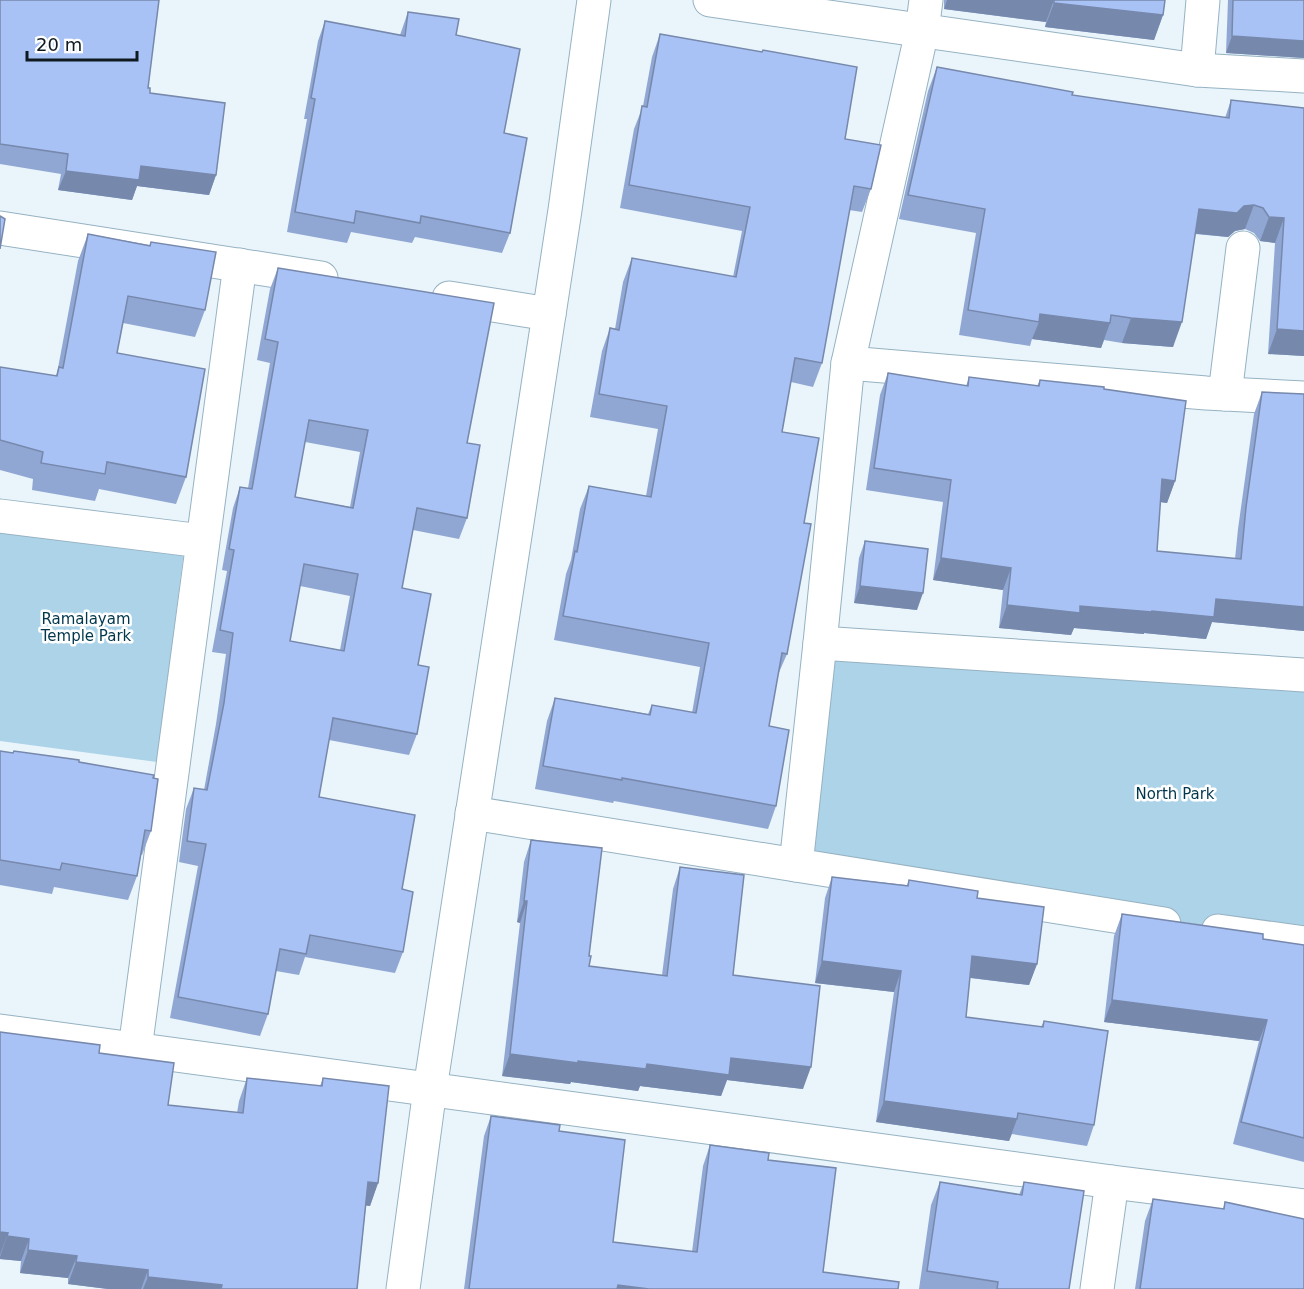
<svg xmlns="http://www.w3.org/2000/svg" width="1304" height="1289" font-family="'DejaVu Sans',sans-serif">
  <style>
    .green { fill: #add3e8 }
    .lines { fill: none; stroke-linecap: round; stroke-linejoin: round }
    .street-casing { stroke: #96b2c2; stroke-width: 35 }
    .secondary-casing { stroke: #96b2c2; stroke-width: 35 }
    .street { stroke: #fff; stroke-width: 33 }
    .secondary { stroke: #fff; stroke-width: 33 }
    .wall { fill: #91a7d3; fill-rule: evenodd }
    .shaded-wall { fill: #7688ac }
    .building { fill: #a9c2f5; stroke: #7688ac; stroke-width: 1.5; fill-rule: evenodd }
    .labels { text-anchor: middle; stroke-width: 5; stroke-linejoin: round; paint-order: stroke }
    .park-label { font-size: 15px; fill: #01374d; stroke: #fff }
  </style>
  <rect width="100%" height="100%" fill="#e9f5fb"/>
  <g class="green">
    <path d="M 0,527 L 184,551 L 157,762 L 0,741 Z"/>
    <path d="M 820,643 L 1304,675 L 1304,940 L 796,865 Z"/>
  </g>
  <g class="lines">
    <g class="street-casing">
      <g id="street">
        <path d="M 1197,70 L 1203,0"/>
        <path d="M 0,228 L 321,278"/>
        <path d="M 449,298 L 549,314"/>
        <path d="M 848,363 L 1206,393 L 1304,398"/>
        <path d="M 1225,394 L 1243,248"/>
        <path d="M 0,516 L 202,541"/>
        <path d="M 820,643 L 1304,675"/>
        <path d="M 472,813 L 796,865 L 820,643 L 848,363 L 922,31 L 926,0"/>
        <path d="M 796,865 L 1164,924"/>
        <path d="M 1218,931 L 1304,943"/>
        <path d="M 0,1031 L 1112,1182 L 1304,1206"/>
        <path d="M 135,1049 L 240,265"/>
        <path d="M 403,1289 L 430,1089 L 565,210 L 594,0"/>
        <path d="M 1097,1289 L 1112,1182"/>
      </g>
    </g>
    <g class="secondary-casing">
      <path id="secondary" d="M 710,0 L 1197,70 L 1304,76"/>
    </g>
    <use href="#street" class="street"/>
    <use href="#secondary" class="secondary"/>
  </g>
  <g class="wall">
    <path d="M 0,0 L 148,88 L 150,93 L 216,175 L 209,195 L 137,186 L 132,200 L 58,190 L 61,174 L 0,164 Z"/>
    <path d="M 944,0 L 1165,0 L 1163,15 L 1154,40 L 1045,27 L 1046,22 L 944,9 Z"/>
    <path d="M 1228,0 L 1304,0 L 1304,58 L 1226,53 Z"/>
    <path d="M 408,12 L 456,35 L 504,133 L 510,233 L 502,253 L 415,237 L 412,243 L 351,232 L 347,243 L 287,232 L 307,119 L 304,119 L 318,41 L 325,21 L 400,35 Z"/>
    <path d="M 660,34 L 845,139 L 871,189 L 862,212 L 849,210 L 822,363 L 813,387 L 791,382 L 782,432 L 804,523 L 787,654 L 777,677 L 769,726 L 776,806 L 768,829 L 614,801 L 613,803 L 535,789 L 547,721 L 555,698 L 648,714 L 652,705 L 692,713 L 700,667 L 554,640 L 566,574 L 571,560 L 580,509 L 589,486 L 646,496 L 658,429 L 590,417 L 602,351 L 610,328 L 615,329 L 623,282 L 632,258 L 733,277 L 742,231 L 620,208 L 634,129 L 643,106 L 652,57 Z"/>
    <path d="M 937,67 L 1072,95 L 1225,118 L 1231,100 L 1304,108 L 1304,356 L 1268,354 L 1275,243 L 1260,241 L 1254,233 L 1245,229 L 1235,231 L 1228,237 L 1195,234 L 1173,347 L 1122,343 L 1104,340 L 1101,348 L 1032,339 L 1030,346 L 959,335 L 976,233 L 899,219 L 928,91 Z"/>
    <path d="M 88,234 L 150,245 L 151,242 L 205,310 L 195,337 L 123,323 L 117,353 L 186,477 L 176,504 L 99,489 L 95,501 L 32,490 L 33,479 L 0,470 L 0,367 L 56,376 L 58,368 L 78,261 Z"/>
    <path d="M 278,268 L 467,443 L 467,518 L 459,539 L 413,530 L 402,588 L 418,665 L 417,734 L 409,755 L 329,740 L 319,797 L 402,889 L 403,952 L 395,973 L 305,957 L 299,975 L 276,971 L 268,1014 L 260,1036 L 170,1018 L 198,866 L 179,862 L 186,809 L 194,788 L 204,790 L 216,724 L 226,654 L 212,652 L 227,571 L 222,570 L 233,508 L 240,487 L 248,488 L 270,363 L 257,360 L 270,289 ZM 305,442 L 360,452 L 350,507 L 295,497 ZM 300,586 L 350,596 L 340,650 L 290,641 Z"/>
    <path d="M 888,373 L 966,386 L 969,377 L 1037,386 L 1040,380 L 1104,389 L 1175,481 L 1167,503 L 1160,502 L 1157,551 L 1235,559 L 1238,529 L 1254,414 L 1262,392 L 1304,394 L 1304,631 L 1212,622 L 1206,639 L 1144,633 L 1144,634 L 1074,628 L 1071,635 L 999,628 L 1003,590 L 933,580 L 943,502 L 866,490 L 880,395 Z"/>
    <path d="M 865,541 L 917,610 L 854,603 L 859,558 Z"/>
    <path d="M 0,751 L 79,762 L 151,831 L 142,855 L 141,855 L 137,876 L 128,900 L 54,887 L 52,894 L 0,885 Z"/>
    <path d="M 531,840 L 589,956 L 589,966 L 662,975 L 673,889 L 680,867 L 733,975 L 803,1089 L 727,1080 L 721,1096 L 640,1086 L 638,1091 L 571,1082 L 570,1084 L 502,1076 L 520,923 L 517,922 L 524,862 Z"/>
    <path d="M 832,877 L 907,885 L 909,880 L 977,898 L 1037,964 L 1029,985 L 970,978 L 966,1017 L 1041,1027 L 1044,1021 L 1094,1125 L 1087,1146 L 1012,1134 L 1009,1141 L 876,1122 L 894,992 L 815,983 L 825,898 Z"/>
    <path d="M 1122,914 L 1263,939 L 1304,945 L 1304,1162 L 1233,1144 L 1259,1041 L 1104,1022 L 1114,936 Z"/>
    <path d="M 0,1032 L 99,1053 L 168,1105 L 237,1113 L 239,1101 L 247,1078 L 320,1086 L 323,1078 L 378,1183 L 370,1206 L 366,1205 L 357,1289 L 108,1289 L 68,1284 L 68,1278 L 20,1273 L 21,1261 L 0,1259 Z"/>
    <path d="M 491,1116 L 559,1131 L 613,1242 L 692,1252 L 703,1166 L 710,1145 L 768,1160 L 823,1272 L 898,1289 L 464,1289 L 484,1136 Z"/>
    <path d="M 940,1182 L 1019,1195 L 1024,1182 L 1069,1289 L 919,1289 L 931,1205 Z"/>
    <path d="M 1153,1199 L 1223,1209 L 1225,1202 L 1304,1289 L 1135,1289 L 1145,1221 Z"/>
  </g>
  <g class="shaded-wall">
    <path d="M 947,0 L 1054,0 L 1046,22 L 944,9 Z"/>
    <path d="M 1054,3 L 1163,15 L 1154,40 L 1045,27 Z"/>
    <path d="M 1232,36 L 1304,41 L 1304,58 L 1226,53 Z"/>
    <path d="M 141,166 L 216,175 L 209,195 L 137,186 L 132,200 L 58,190 L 66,171 Z"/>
    <path d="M 1254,205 L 1245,229 L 1235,231 L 1228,237 L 1190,233 L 1199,209 L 1244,206 Z"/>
    <path d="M 1269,217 L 1284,218 L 1275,243 L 1260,241 Z"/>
    <path d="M 1040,314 L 1110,323 L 1101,348 L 1032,339 L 1039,322 Z"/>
    <path d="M 1131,318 L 1182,322 L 1173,347 L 1122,343 Z"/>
    <path d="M 1277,329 L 1304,331 L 1304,356 L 1268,354 Z"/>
    <path d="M 1162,479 L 1175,481 L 1167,503 L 1154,501 Z"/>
    <path d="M 941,558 L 1011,568 L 1003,590 L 933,580 Z"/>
    <path d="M 860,586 L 923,593 L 917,610 L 854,603 Z"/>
    <path d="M 1216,599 L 1304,607 L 1304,631 L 1212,622 L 1206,639 L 1144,633 L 1144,634 L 1074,628 L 1071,635 L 999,628 L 1007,605 L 1080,606 L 1152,611 Z"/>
    <path d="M 524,901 L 527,901 L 520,923 L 517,922 Z"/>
    <path d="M 972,956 L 1037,964 L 1029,985 L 964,977 Z"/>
    <path d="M 822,961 L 901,971 L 894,992 L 815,983 Z"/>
    <path d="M 1112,1000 L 1267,1020 L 1259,1041 L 1104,1022 Z"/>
    <path d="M 510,1054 L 578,1061 L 647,1064 L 731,1058 L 811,1067 L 803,1089 L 727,1080 L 721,1096 L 640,1086 L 638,1091 L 571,1082 L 570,1084 L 502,1076 Z"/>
    <path d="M 884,1101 L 1017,1119 L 1009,1141 L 876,1122 Z"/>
    <path d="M 368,1182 L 378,1183 L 370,1206 L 360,1205 Z"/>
    <path d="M 0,1232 L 8,1233 L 0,1255 Z"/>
    <path d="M 7,1236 L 29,1239 L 21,1261 L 0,1259 L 0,1257 Z"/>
    <path d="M 28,1250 L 77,1256 L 68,1278 L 20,1273 Z"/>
    <path d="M 76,1262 L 148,1270 L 141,1289 L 108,1289 L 68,1284 Z"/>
    <path d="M 148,1277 L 222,1285 L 220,1289 L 143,1289 Z"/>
    <path d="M 618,1285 L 649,1289 L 616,1289 Z"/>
  </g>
  <g class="building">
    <path d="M 0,0 L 159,0 L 148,88 L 150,88 L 150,93 L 225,103 L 216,175 L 141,166 L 139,180 L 66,171 L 68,154 L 0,144 Z"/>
    <path d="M 1054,0 L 1165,0 L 1163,15 L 1054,3 Z"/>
    <path d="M 1233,0 L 1304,0 L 1304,41 L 1232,36 Z"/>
    <path d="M 408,12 L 459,19 L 456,35 L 520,49 L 504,133 L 527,138 L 510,233 L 421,216 L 420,223 L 356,211 L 354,223 L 295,212 L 315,99 L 311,98 L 325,21 L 405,36 Z"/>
    <path d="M 660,34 L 762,52 L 763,50 L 857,67 L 845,139 L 881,145 L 871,189 L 854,186 L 822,363 L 795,358 L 782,432 L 819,438 L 804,523 L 811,524 L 787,654 L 782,653 L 769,726 L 789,730 L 776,806 L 622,778 L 622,780 L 543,766 L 555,698 L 650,715 L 652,705 L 696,713 L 709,643 L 563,616 L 575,551 L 577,552 L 589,486 L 651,497 L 667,406 L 599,394 L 610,328 L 619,330 L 632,258 L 736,277 L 750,207 L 629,185 L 642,106 L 647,107 Z"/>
    <path d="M 937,67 L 1073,92 L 1072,95 L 1229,118 L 1231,100 L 1304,108 L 1304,331 L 1277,329 L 1284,218 L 1269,217 L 1263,208 L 1254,205 L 1244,206 L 1237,213 L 1199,209 L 1182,322 L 1131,318 L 1111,315 L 1110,323 L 1040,314 L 1039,322 L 968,310 L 985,209 L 908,195 Z"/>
    <path d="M 0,216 L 5,219 L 0,249 Z"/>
    <path d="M 88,234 L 150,246 L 151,242 L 216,252 L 205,310 L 128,296 L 117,353 L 205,369 L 186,477 L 107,462 L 105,474 L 41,463 L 43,452 L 0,440 L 0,367 L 57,376 L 59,367 L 63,368 Z"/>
    <path d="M 278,268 L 494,303 L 467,443 L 480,445 L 467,518 L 417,508 L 402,588 L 431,594 L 418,665 L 429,667 L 417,734 L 333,718 L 319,797 L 415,815 L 402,889 L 413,892 L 403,952 L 310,935 L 306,954 L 280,949 L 268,1014 L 178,997 L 206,844 L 187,841 L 194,788 L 207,790 L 224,703 L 233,633 L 220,630 L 234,550 L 229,549 L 240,487 L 252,489 L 278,342 L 265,339 ZM 309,420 L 368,430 L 353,508 L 295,497 ZM 304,564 L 358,574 L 344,651 L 290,641 Z"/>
    <path d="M 888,373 L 968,386 L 969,377 L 1039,386 L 1040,380 L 1104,387 L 1104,389 L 1186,401 L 1175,481 L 1162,479 L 1157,551 L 1241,559 L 1246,507 L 1262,392 L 1304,394 L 1304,607 L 1216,599 L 1214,617 L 1152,611 L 1152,612 L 1080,606 L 1080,613 L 1007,605 L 1011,568 L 941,558 L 951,480 L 874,468 Z"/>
    <path d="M 865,541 L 928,549 L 923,593 L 860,586 Z"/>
    <path d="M 0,751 L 13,753 L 14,751 L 79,760 L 79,762 L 154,775 L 153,778 L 158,779 L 151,831 L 145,830 L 137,876 L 62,863 L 60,870 L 0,860 Z"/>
    <path d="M 531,840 L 602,848 L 589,956 L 591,956 L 589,966 L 667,976 L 680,867 L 744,875 L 733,975 L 820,986 L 811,1067 L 731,1058 L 729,1075 L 647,1064 L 646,1069 L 578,1061 L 578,1063 L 510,1054 L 527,901 L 524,901 Z"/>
    <path d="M 832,877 L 908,886 L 909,880 L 978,891 L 977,898 L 1044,907 L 1037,964 L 972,956 L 966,1017 L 1043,1027 L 1044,1021 L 1108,1031 L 1094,1125 L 1018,1113 L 1017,1119 L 884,1101 L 901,971 L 822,961 Z"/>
    <path d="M 1122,914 L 1263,934 L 1263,939 L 1304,945 L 1304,1138 L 1241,1122 L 1267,1020 L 1112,1000 Z"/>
    <path d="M 0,1032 L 100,1045 L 99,1053 L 174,1063 L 168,1105 L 243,1113 L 247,1078 L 322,1086 L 323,1078 L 389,1086 L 378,1183 L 368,1182 L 357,1289 L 221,1289 L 222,1285 L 148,1277 L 148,1270 L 76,1262 L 77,1256 L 28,1250 L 29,1239 L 7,1236 L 8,1233 L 0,1232 Z"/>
    <path d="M 491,1116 L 560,1125 L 559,1131 L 625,1140 L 613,1242 L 697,1252 L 710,1145 L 769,1153 L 768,1160 L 836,1168 L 823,1272 L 899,1282 L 898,1289 L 649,1289 L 618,1285 L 617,1289 L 469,1289 Z"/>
    <path d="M 940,1182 L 1022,1195 L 1024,1182 L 1084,1191 L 1069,1289 L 997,1289 L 998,1282 L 927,1271 Z"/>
    <path d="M 1153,1199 L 1224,1209 L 1225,1202 L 1304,1219 L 1304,1289 L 1140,1289 Z"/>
  </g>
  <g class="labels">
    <g class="park-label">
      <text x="86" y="624">Ramalayam<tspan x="86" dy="17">Temple Park</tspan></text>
      <text x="1175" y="799">North Park</text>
    </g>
  </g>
  <path d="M27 51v9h110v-9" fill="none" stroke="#0f1a20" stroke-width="3"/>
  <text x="36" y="51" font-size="18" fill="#0f1a20" stroke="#ffffff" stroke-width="4.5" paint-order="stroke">20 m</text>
</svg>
